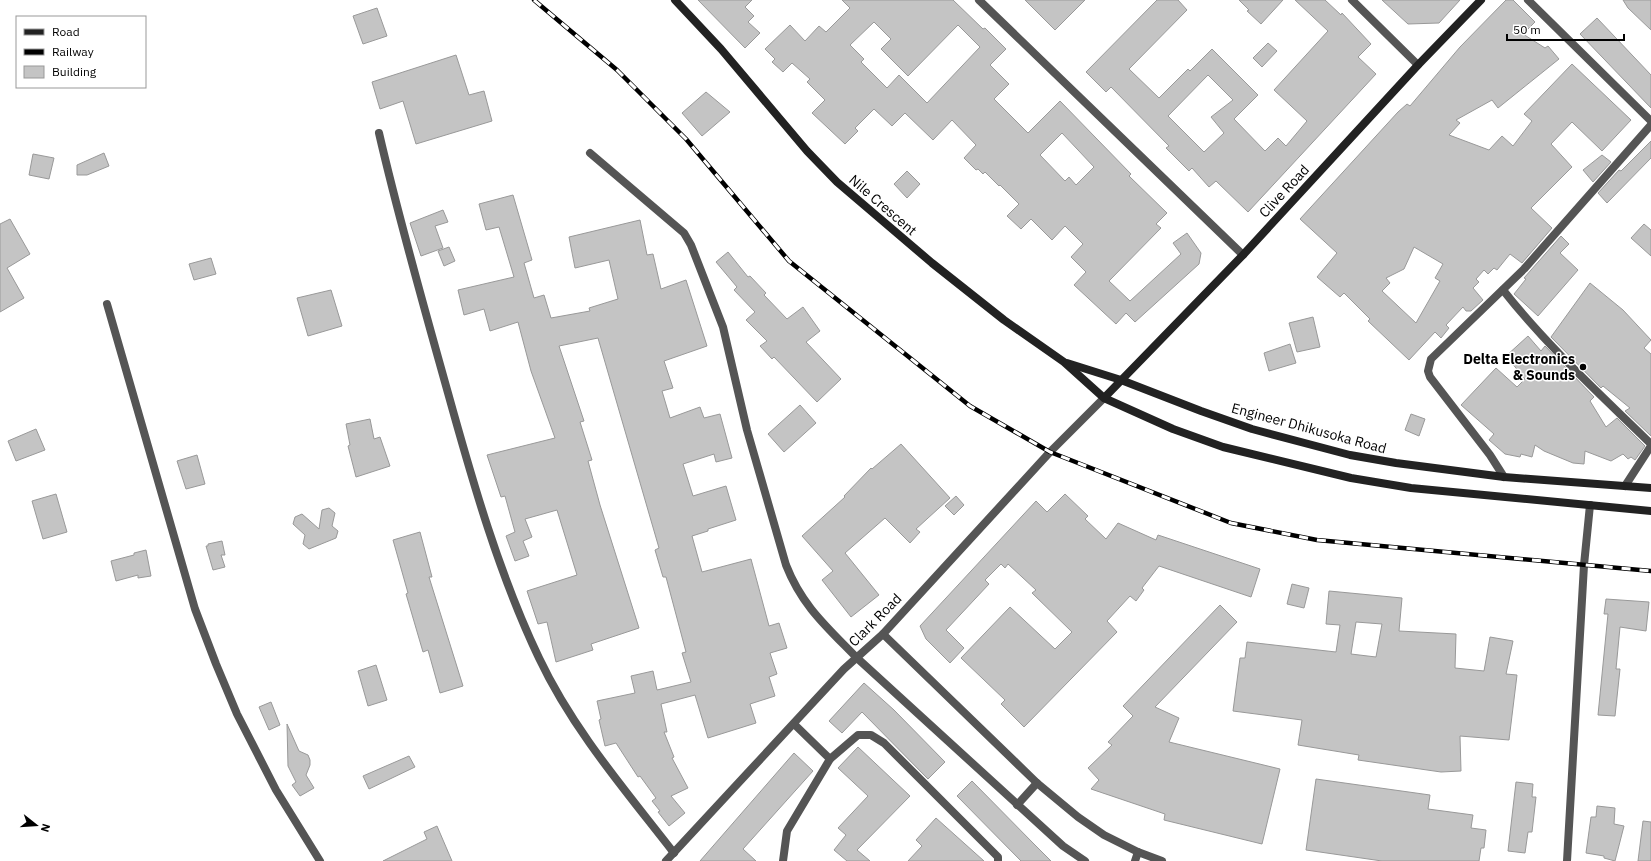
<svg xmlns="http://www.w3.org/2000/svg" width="1651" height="861" font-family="'IBM Plex Sans',sans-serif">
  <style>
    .building { fill: #c4c4c4; stroke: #999; fill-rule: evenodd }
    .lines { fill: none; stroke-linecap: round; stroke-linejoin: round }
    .lane { stroke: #555; stroke-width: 8 }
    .street { stroke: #555; stroke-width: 8 }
    .secondary { stroke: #222; stroke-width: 8 }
    .rail-casing { stroke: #000; stroke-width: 4.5 }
    .rail { stroke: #fff; stroke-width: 3; stroke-dasharray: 9; stroke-linecap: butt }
    .poi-dot { fill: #000; stroke: #fff; stroke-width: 1.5 }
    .labels { text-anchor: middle; stroke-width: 3; stroke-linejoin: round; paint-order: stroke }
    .street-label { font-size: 14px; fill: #000; stroke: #fff }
    .poi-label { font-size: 14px; font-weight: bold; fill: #000; stroke: #fff; text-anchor: end }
  </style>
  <rect width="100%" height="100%" fill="#fff"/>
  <g class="building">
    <path d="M 698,0 L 752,0 L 745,7 L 754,16 L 748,22 L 760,33 L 745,48 Z"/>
    <path d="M 842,0 L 953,0 L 983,29 L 985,28 L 1006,49 L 990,65 L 1009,84 L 994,99 L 1028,133 L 1060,101 L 1131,174 L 1129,176 L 1167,213 L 1156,224 L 1161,228 L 1109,281 L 1130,301 L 1181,254 L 1173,243 L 1187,233 L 1201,253 L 1199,264 L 1135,322 L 1126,313 L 1116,324 L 1074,285 L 1086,272 L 1071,257 L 1083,244 L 1065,226 L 1052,240 L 1031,219 L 1021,229 L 1007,216 L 1019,204 L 1000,185 L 999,186 L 985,172 L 983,174 L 978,169 L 976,170 L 964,158 L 976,145 L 952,120 L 933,140 L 905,113 L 892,126 L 874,109 L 855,128 L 858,131 L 845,144 L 812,113 L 825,100 L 807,82 L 810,79 L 792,63 L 783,72 L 772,62 L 775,59 L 765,49 L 790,25 L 805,41 L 819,26 L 826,32 L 850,8 ZM 874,22 L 891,39 L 881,49 L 908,76 L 958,25 L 980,47 L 927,103 L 899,75 L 887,88 L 861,62 L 864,59 L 850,45 ZM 1062,133 L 1094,167 L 1076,185 L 1069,177 L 1065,181 L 1040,155 Z"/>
    <path d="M 1025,0 L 1085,0 L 1055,30 Z"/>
    <path d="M 1157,0 L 1178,0 L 1187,10 L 1129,69 L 1159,98 L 1188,69 L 1190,71 L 1212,49 L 1258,95 L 1234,119 L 1265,151 L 1278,138 L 1286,146 L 1307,121 L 1274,90 L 1328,31 L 1295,0 L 1325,0 L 1341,15 L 1342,13 L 1371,44 L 1358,57 L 1376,74 L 1248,212 L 1216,181 L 1209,187 L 1192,168 L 1189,171 L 1166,148 L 1169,146 L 1111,87 L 1106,92 L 1086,72 ZM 1208,75 L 1233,100 L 1211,117 L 1224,133 L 1204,152 L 1168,116 Z"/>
    <path d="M 1239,0 L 1283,0 L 1261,24 L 1247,11 L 1249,10 Z"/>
    <path d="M 1382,0 L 1460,0 L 1439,23 L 1408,24 Z"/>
    <path d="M 1506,0 L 1513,0 L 1535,22 L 1523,34 L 1545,48 L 1548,46 L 1559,59 L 1498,108 L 1492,100 L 1456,120 L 1460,123 L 1449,135 L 1489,150 L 1502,136 L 1513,146 L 1532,121 L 1524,114 L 1572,64 L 1631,120 L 1602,151 L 1572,122 L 1551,144 L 1572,167 L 1531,208 L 1552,228 L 1522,263 L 1510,254 L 1497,270 L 1494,268 L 1488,274 L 1484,270 L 1476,279 L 1479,282 L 1473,288 L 1483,300 L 1471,311 L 1466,311 L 1463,307 L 1446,325 L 1449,328 L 1441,338 L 1435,332 L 1409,360 L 1368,321 L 1370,319 L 1344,293 L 1340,297 L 1317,277 L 1337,253 L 1300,219 L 1398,112 L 1407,104 L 1410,106 L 1460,47 ZM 1414,247 L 1443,264 L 1435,278 L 1440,281 L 1416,323 L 1382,291 L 1390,283 L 1386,278 L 1404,269 Z"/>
    <path d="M 1623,0 L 1651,0 L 1651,30 L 1628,8 Z"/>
    <path d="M 377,8 L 387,36 L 363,44 L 353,16 Z"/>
    <path d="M 1597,18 L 1651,75 L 1651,108 L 1580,34 Z"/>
    <path d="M 1268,43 L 1277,51 L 1262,67 L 1253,58 Z"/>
    <path d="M 456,55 L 469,95 L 484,91 L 492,121 L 416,144 L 403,101 L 380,109 L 372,82 Z"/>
    <path d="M 706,92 L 730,112 L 702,136 L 682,113 Z"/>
    <path d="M 1651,141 L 1651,158 L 1607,203 L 1598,193 L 1619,170 L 1621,171 Z"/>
    <path d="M 104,153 L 109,166 L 87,175 L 77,175 L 77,165 Z"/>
    <path d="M 33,154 L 54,158 L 49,179 L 29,175 Z"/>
    <path d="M 1602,155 L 1611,162 L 1593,182 L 1583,170 Z"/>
    <path d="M 907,171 L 920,184 L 907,198 L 894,184 Z"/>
    <path d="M 513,195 L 532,260 L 524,263 L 534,298 L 544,295 L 551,318 L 590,311 L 589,308 L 618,299 L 609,260 L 575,268 L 569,237 L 640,220 L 647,255 L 653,254 L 661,289 L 686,280 L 707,346 L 664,361 L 673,388 L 662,391 L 670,418 L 700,407 L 704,418 L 720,414 L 732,458 L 716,462 L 714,454 L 683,464 L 693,496 L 726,486 L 736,520 L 708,529 L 708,531 L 692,536 L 702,572 L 751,559 L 769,626 L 779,623 L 787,648 L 770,653 L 777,674 L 769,677 L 775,696 L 750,704 L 756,723 L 708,738 L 695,695 L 661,704 L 667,732 L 664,732 L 674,757 L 672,758 L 688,788 L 671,796 L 685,813 L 669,826 L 658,812 L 660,811 L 652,801 L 656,798 L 640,776 L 638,777 L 616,743 L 605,746 L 599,720 L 601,719 L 597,701 L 635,693 L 631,676 L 653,671 L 657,690 L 691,682 L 682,653 L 686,652 L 666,577 L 663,577 L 655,550 L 659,548 L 598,338 L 559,346 L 584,421 L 580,422 L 592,460 L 588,461 L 600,505 L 639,628 L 591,644 L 593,650 L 556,662 L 547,622 L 538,624 L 527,591 L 577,575 L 557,510 L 525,519 L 532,537 L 523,541 L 529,556 L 515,561 L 506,536 L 515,532 L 505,496 L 501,497 L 487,455 L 555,438 L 531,371 L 518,322 L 490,331 L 484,309 L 464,315 L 458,290 L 514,277 L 499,227 L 486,230 L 479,204 Z"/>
    <path d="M 443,210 L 448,222 L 435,226 L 443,248 L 421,256 L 410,223 Z"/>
    <path d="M 10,219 L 30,254 L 7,268 L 24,298 L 0,312 L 0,224 Z"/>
    <path d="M 1644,224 L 1651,230 L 1651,256 L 1631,238 Z"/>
    <path d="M 1561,236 L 1569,244 L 1560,253 L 1578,270 L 1538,316 L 1514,294 L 1526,279 L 1524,278 L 1531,270 Z"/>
    <path d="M 449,247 L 455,261 L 444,266 L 438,251 Z"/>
    <path d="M 728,252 L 748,277 L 750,276 L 766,293 L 764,295 L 787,319 L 803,307 L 820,331 L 806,342 L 841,379 L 817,402 L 774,357 L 772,359 L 760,346 L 767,341 L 746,320 L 755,312 L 734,290 L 737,287 L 716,262 Z"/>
    <path d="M 211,258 L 216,274 L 194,280 L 189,264 Z"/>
    <path d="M 1590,283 L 1623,310 L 1651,340 L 1644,348 L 1651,354 L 1651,436 L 1625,411 L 1630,408 L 1603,386 L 1601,388 L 1551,337 Z"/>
    <path d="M 331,290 L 342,326 L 308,336 L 297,298 Z"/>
    <path d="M 1313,317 L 1320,347 L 1297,352 L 1289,323 Z"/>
    <path d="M 1528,336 L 1541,351 L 1545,346 L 1594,397 L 1590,401 L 1606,427 L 1617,418 L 1645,446 L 1635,460 L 1631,457 L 1628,459 L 1623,454 L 1611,461 L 1585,451 L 1584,464 L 1573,463 L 1544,451 L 1535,445 L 1532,457 L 1521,454 L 1520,457 L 1505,454 L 1489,440 L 1494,434 L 1461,405 L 1496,368 L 1517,387 L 1525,379 L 1506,356 Z"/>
    <path d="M 1290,344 L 1296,363 L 1269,371 L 1264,353 Z"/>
    <path d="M 800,405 L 816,423 L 784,452 L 768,434 Z"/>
    <path d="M 1411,414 L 1425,419 L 1419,436 L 1405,430 Z"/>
    <path d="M 370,419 L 374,439 L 380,437 L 390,466 L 356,477 L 348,446 L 350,445 L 346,424 Z"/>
    <path d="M 36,429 L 45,450 L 16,461 L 8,441 Z"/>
    <path d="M 901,444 L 950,498 L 916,529 L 920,532 L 910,543 L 885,518 L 845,553 L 879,595 L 851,617 L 822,580 L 833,571 L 802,536 L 845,497 L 844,496 L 871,468 L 872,469 Z"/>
    <path d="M 197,455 L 205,484 L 186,489 L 177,461 Z"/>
    <path d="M 56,494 L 67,532 L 43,539 L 32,501 Z"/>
    <path d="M 1065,494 L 1088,516 L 1085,519 L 1106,539 L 1118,523 L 1156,540 L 1158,535 L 1260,569 L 1251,597 L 1159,566 L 1142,588 L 1144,590 L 1136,601 L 1130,596 L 1107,621 L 1117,632 L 1024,727 L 1001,704 L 1005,700 L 961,658 L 1010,607 L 1055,649 L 1072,632 L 1032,593 L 1036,590 L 1008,564 L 1005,568 L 1001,564 L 985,580 L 989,584 L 946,630 L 964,648 L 950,663 L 926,639 L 920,626 L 1036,501 L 1047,512 Z"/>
    <path d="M 956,496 L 964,505 L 954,515 L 945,506 Z"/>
    <path d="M 329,508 L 335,513 L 332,526 L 338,531 L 336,538 L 309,549 L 303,544 L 305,535 L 293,524 L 295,517 L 302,514 L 319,529 L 322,510 Z"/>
    <path d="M 420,532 L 432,577 L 429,577 L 463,686 L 440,693 L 428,650 L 423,652 L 406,594 L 408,593 L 393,540 Z"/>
    <path d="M 222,541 L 225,555 L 221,555 L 225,567 L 213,570 L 206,546 L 208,546 L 208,544 Z"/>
    <path d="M 146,550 L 151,576 L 138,578 L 138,575 L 116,581 L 111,561 L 134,555 L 134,553 Z"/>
    <path d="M 1292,584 L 1309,588 L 1304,608 L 1287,604 Z"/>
    <path d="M 1329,591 L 1402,598 L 1399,631 L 1456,634 L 1455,668 L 1484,671 L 1490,637 L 1513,641 L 1506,674 L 1517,675 L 1509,740 L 1460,736 L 1461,771 L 1441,772 L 1358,760 L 1359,755 L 1298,745 L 1302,720 L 1233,711 L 1240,658 L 1245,658 L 1247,642 L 1336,652 L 1340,625 L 1326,624 ZM 1356,622 L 1382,624 L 1376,657 L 1351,654 Z"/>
    <path d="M 1606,599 L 1649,602 L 1646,631 L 1620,627 L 1616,669 L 1620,669 L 1615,716 L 1598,715 L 1608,614 L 1604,614 Z"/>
    <path d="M 1220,605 L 1237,622 L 1155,707 L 1179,718 L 1169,742 L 1280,769 L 1262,844 L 1164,820 L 1165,814 L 1091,789 L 1099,780 L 1088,768 L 1112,745 L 1108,742 L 1133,716 L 1123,706 Z"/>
    <path d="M 376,665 L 387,700 L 368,706 L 358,671 Z"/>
    <path d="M 864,683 L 894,710 L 945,762 L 928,779 L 862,712 L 842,733 L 829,721 Z"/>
    <path d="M 271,702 L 280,725 L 269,730 L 259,707 Z"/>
    <path d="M 287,724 L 299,751 L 308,755 L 310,760 L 310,765 L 306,775 L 314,788 L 300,796 L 292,785 L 296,782 L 288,766 Z"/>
    <path d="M 858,747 L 910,796 L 857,850 L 870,861 L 847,861 L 834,850 L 846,835 L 838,828 L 868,796 L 838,768 Z"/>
    <path d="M 794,753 L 813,771 L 743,849 L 756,861 L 700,861 Z"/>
    <path d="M 409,756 L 415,767 L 369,789 L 363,776 Z"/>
    <path d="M 1316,779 L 1430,795 L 1428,809 L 1473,815 L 1471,828 L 1486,830 L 1484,848 L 1481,848 L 1479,861 L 1382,861 L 1306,850 Z"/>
    <path d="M 972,781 L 1034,844 L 1051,861 L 1021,861 L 957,796 Z"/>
    <path d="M 1516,782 L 1533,784 L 1532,797 L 1536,797 L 1532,832 L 1528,832 L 1525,853 L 1508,851 Z"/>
    <path d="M 1597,806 L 1615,808 L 1614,824 L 1624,826 L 1615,861 L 1604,858 L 1604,856 L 1586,853 L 1591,817 L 1596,817 Z"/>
    <path d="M 936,818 L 984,861 L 908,861 L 922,846 L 916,840 Z"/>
    <path d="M 1643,821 L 1651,822 L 1651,861 L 1638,861 Z"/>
    <path d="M 437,826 L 452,861 L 383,861 L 427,839 L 424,832 Z"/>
  </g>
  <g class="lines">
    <g class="lane">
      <path d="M 379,133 C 399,220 424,307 448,393 C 473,483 499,574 539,658 C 573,730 626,791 674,853"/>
      <path d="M 590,153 L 684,233 L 691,245 L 723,327 L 747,430 L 786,565 C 802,606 827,627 857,658"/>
      <path d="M 107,304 L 195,609 L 216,664 L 237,714 L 276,790 L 320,861"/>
      <path d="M 794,724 L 830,759"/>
      <path d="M 783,861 L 787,831 L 830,759 L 858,735 L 871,735 L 884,743 L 998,857 L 998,861"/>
      <path d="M 1135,861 L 1138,852"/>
    </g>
    <g class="street">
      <path d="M 979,0 L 1243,255"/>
      <path d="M 1352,0 L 1418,65"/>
      <path d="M 1528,0 L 1651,121"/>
      <path d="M 1503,290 C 1547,346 1600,394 1651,444"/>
      <path d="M 1504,477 L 1490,455 L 1430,377 L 1428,371 L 1431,359 L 1524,269 L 1651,125"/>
      <path d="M 1625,486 L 1651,446"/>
      <path d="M 883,634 L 1037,783 L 1078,817 L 1104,835 L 1138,852 L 1162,861"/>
      <path d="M 857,658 L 1063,846 L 1085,861"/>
      <path d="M 1017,805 L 1037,783"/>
      <path d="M 666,861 L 844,669 L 883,634 L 1050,452 L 1104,398"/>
      <path d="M 1567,861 L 1584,565 L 1590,505"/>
    </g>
    <g class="secondary">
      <path d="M 675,0 L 721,49 L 807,151 L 837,182 L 932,263 L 1004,320 L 1064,362 L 1104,398 L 1173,429 L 1223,447 L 1351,478 L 1411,488 L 1651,511"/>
      <path d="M 1067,363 L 1121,380 L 1201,411 L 1252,429 L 1350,455 L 1396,463 L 1504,477 L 1651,488"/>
      <path d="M 1104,398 L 1243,255 L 1418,65 L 1481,0"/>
    </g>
    <g class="rail-casing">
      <path id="rail" d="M 534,0 L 617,70 L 686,139 L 789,261 L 970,406 L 1050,452 L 1231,523 L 1317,540 L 1651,571"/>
    </g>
    <use href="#rail" class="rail"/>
  </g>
  <circle class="poi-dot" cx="1583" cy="367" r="4"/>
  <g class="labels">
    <g class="street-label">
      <text transform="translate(1284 191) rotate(-47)" y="5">Clive Road</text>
      <text transform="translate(883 205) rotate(41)" y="5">Nile Crescent</text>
      <text transform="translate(1309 428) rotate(15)" y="5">Engineer Dhikusoka Road</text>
      <text transform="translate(875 620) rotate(-45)" y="5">Clark Road</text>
    </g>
    <g class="poi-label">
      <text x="1575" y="364">Delta Electronics<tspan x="1575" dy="16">&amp; Sounds</tspan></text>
    </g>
  </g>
  <rect x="16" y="16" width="130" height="72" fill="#ffffff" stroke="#999999"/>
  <rect x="24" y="29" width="20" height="6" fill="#222222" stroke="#999999"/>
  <text x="52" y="36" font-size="12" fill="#000000">Road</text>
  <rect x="24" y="49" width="20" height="6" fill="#000000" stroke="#999999"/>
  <text x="52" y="56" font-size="12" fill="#000000">Railway</text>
  <rect x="24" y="66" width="20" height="12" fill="#c4c4c4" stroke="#999999"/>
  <text x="52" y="76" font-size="12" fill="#000000">Building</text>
  <g transform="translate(36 825) rotate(107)" stroke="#ffffff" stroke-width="3" paint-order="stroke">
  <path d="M0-3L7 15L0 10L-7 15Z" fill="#000000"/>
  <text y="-6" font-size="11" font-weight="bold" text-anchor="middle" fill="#000000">N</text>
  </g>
  <path d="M1507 34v6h117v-6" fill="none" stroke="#000000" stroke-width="2"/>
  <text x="1513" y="34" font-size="12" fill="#000000" stroke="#ffffff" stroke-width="3" paint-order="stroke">50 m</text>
</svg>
